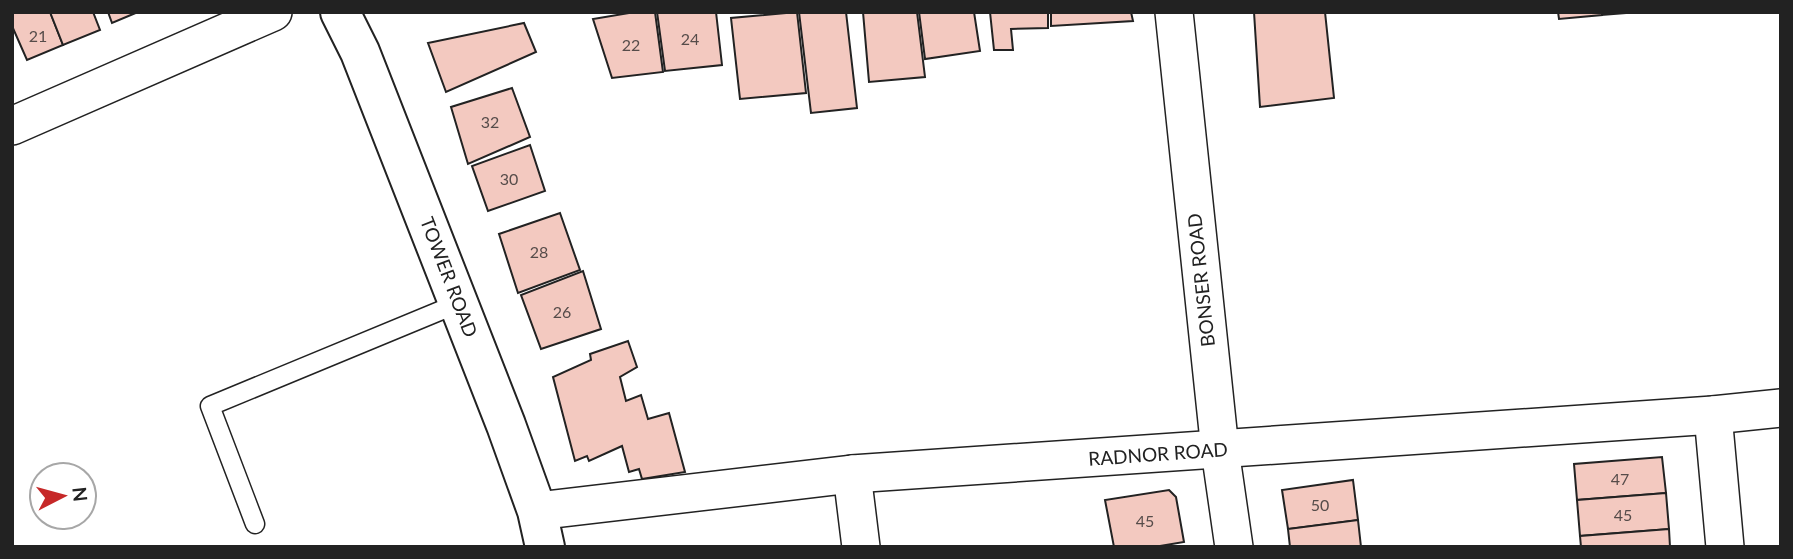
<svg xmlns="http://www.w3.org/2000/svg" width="1793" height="559" font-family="Lato,sans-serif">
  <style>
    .building { fill: #f3c9c0; stroke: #222; stroke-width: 2 }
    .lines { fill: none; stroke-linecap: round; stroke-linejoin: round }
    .service-casing { stroke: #222; stroke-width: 21 }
    .minor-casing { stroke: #222; stroke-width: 40 }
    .tertiary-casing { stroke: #222; stroke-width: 42 }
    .service { stroke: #fff; stroke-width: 18 }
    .minor { stroke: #fff; stroke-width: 37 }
    .tertiary { stroke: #fff; stroke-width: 38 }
    .labels { text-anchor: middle; stroke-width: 5; stroke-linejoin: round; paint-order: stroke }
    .number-label { font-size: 16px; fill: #564c4a }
    .street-label { font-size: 19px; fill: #222; stroke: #fff }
  </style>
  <rect width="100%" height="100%" fill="#fff"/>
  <g class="building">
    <path d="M 12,12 L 50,12 L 63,45 L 27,60 L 12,26 Z"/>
    <path d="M 50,12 L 93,12 L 100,30 L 63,45 Z"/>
    <path d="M 108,12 L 138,12 L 112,23 Z"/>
    <path d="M 635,12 L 655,12 L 663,72 L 612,78 L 593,19 Z"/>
    <path d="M 657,12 L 716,12 L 722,65 L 665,71 Z"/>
    <path d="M 797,12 L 806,93 L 740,99 L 731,18 Z"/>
    <path d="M 799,12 L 846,12 L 857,108 L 811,113 Z"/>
    <path d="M 863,12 L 917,12 L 925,77 L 869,82 Z"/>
    <path d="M 919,12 L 974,12 L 980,51 L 925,59 Z"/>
    <path d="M 990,12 L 1048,12 L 1048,28 L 1011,29 L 1013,50 L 994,50 Z"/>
    <path d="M 1051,12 L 1131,12 L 1133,21 L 1051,26 Z"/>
    <path d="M 1254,12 L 1325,12 L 1334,98 L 1260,107 Z"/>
    <path d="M 1558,12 L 1602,12 L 1602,15 L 1559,19 Z"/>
    <path d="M 1602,12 L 1639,12 L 1602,15 Z"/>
    <path d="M 524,23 L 536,52 L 446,92 L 428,43 Z"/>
    <path d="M 512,88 L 530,137 L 468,164 L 451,107 Z"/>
    <path d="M 530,145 L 545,191 L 488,211 L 472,166 Z"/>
    <path d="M 560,213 L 580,270 L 518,293 L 499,234 Z"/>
    <path d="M 583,271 L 601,329 L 541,349 L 521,295 Z"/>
    <path d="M 628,341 L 637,367 L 620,377 L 626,401 L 641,395 L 648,419 L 669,413 L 685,472 L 642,479 L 639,469 L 629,472 L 622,446 L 589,461 L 587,456 L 575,461 L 553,377 L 591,360 L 590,354 Z"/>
    <path d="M 1662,457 L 1666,493 L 1577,500 L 1574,464 Z"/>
    <path d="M 1353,480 L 1358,520 L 1288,529 L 1282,490 Z"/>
    <path d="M 1169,490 L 1176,497 L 1184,542 L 1154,547 L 1114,547 L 1105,500 Z"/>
    <path d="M 1666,493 L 1669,529 L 1580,536 L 1577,500 Z"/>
    <path d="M 1358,520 L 1361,547 L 1290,547 L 1288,529 Z"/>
    <path d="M 1669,529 L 1670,547 L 1581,547 L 1580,536 Z"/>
  </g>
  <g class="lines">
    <g class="service-casing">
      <path id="service" d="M 255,524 L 210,406 L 459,303"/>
    </g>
    <g class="minor-casing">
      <g id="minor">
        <path d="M 1174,12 L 1220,450 L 1234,547"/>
        <path d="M 12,126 L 273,12"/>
        <path d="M 1713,415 L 1725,547"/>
        <path d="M 852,474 L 861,547"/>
        <path d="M 537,511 L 852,474 L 1713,415 L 1781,408"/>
      </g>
    </g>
    <g class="tertiary-casing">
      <path id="tertiary" d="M 340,12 L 360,52 L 506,425 L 537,511 L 545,547"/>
    </g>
    <use href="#service" class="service"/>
    <use href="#minor" class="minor"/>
    <use href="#tertiary" class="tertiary"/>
  </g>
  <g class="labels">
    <g class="number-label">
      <text x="38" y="42">21</text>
      <text x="690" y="45">24</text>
      <text x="631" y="51">22</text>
      <text x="490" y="128">32</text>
      <text x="509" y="185">30</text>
      <text x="539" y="258">28</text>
      <text x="562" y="318">26</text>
      <text x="1620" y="485">47</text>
      <text x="1320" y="511">50</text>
      <text x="1623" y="521">45</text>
      <text x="1145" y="527">45</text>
    </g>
    <g class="street-label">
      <text transform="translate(449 277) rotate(69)" y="7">TOWER ROAD</text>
      <text transform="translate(1201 280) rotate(-96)" y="7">BONSER ROAD</text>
      <text transform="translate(1158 454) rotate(-4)" y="7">RADNOR ROAD</text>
    </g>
  </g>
  <rect width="1793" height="559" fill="none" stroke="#222222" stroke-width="28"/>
  <g transform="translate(63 496) rotate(84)"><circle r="33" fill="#ffffff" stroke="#a7a7a7" stroke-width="2"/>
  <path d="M0-5L12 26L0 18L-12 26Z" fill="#c62828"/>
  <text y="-10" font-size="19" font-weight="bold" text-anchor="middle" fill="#222222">N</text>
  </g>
</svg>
